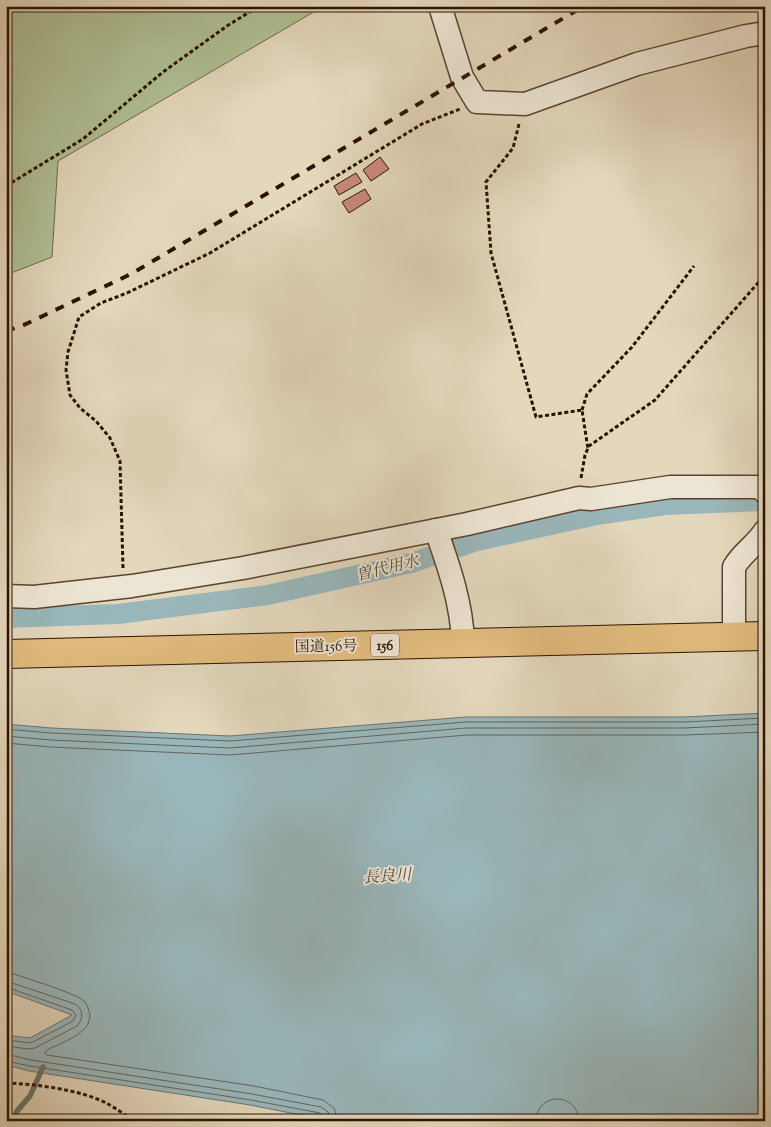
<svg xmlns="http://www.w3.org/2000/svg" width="771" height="1127" font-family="'Sorts Mill Goudy','Noto Serif JP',serif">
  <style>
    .green { fill: #afbf94; stroke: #6e694a }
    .water { fill: #99b7bb; stroke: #6d7570 }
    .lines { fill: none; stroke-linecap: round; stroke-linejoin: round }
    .shore { stroke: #62655e; stroke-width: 1 }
    .stream { stroke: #6d7570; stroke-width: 5.5 }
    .canal { stroke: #99b7bb; stroke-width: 20 }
    .building { fill: #cc897c; stroke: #2c1300 }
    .minor-casing { stroke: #5a442f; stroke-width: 25 }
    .highway-casing { stroke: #2c1300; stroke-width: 30 }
    .path { stroke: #2c1300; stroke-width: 3; stroke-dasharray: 4 2.5; stroke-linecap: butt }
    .minor { stroke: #ede5d3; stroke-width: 22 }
    .highway { stroke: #e2bc7e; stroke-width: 28 }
    .rail { stroke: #2c1300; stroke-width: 4; stroke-dasharray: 9 9; stroke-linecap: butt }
    .labels { text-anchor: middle; stroke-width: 4; stroke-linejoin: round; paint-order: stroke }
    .shield { fill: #ede5d3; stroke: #66523f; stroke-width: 1 }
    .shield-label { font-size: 14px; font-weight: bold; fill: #2c1300 }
    .street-label { font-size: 15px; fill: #2c1300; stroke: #ede5d3 }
    .water-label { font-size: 16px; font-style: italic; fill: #524c41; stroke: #ede5d3 }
  </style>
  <rect width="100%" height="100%" fill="#e3d7bc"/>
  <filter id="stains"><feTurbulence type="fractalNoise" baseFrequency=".004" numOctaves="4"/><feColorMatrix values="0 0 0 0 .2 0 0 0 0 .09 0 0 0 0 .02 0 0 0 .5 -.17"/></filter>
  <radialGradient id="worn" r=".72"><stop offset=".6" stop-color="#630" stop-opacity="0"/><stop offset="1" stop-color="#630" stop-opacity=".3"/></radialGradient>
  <path class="green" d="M 6,6 L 324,6 L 58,161 L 52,257 L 6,275 Z"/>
  <path class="water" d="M 765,713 L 765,1121 L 563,1121 L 557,1117 L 553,1121 L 331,1121 L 250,1105 L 29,1071 L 6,1065 L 6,1035 L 30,1038 L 72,1015 L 6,991 L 6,724 L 51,728 L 230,736 L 466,717 L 684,717 Z"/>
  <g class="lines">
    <g class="shore">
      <path d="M 6,729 L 51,733 L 230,741 L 466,722 L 684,722 L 765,718"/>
      <path d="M 6,736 L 51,740 L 230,748 L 466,728 L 684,728 L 765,724"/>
      <path d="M 6,743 L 50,747 L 230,755 L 467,735 L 685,735 L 765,732"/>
      <path d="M 6,973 L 14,974 C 28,979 75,993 84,1001 C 91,1009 92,1022 84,1029 C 75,1039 58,1044 47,1050 L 45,1053 L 47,1055 L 254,1086 L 323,1100 L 334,1108 L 338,1121"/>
      <path d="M 6,981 L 75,1004 C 83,1009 84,1018 77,1026 L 35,1048 L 28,1049 L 6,1046"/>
      <path d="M 6,987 L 72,1010 L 76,1015 L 73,1021 L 31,1043 L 6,1040"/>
      <path d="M 6,1054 L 31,1060 L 252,1094 L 321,1107 L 328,1112 L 331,1121"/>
      <path d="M 6,1061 L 30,1066 L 251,1100 L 320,1113 L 324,1116 L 324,1121"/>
      <path d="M 536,1121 C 537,1091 578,1092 579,1121"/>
    </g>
    <path class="stream" d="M 13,1121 L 17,1111 L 30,1096 L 43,1067"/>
    <path class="canal" d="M 6,618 L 118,614 L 268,595 L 411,563 L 477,541 L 597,515 L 665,505 L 765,501"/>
  </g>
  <g class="building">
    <path d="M 380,157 L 389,169 L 371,181 L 363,170 Z"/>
    <path d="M 356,173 L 362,182 L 339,195 L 334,186 Z"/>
    <path d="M 365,189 L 371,199 L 349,213 L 342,202 Z"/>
  </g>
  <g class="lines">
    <g class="minor-casing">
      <g id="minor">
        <path d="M 440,6 L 462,77 L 477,102 L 525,104 L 637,64 L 746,36 L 765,33"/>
        <path d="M 436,530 C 449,567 462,604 463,643"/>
        <path d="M 6,596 L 34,597 L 132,586 L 243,568 L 467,524 L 579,498 L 591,499 L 670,487 L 759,487 L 765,492"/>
        <path d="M 734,637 L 734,567 C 742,553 756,545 765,531"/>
      </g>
    </g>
    <g class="highway-casing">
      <path id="highway" d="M 6,654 L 765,636"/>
    </g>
    <g class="path">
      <path d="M 519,124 L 513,148 L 486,182 L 491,253 L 536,417 L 582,410 L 588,449"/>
      <path d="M 6,186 L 83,139 L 163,72 L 227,26 L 259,6"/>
      <path d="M 582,410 L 587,394 L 632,347 L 694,266"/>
      <path d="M 581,478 L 585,455 L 589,446 L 655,400 L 765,275"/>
      <path d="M 123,568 L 120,461 L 110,438 L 96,421 L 80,408 L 70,395 L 66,370 L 68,352 L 79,317 L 101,303 L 127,293 L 210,253 L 422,124 L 460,109"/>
      <path d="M 6,1083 C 35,1084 83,1090 108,1104 C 117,1109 125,1115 134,1121"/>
    </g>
    <use href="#minor" class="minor"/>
    <use href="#highway" class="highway"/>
    <path class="rail" d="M 6,331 L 26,324 L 131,274 L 584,6"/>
  </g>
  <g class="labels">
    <rect class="shield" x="371" y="633.5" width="28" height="23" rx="4"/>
    <g class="shield-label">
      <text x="385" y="650">156</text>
    </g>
    <g class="street-label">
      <text transform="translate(326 646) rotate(-1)" y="5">国道156号</text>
    </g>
    <g class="water-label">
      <text transform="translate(387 567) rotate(-14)" y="6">曽代用水</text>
      <text transform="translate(387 875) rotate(-4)" y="6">長良川</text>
    </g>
  </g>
  <rect width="771" height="1127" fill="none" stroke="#e3d7bc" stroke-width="25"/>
  <rect x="8" y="8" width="756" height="1112" fill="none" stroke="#2c1300" stroke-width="2.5"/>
  <rect x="12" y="12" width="746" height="1102" fill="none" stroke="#2c1300"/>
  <rect width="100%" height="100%" filter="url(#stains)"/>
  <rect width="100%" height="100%" fill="url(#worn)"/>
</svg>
